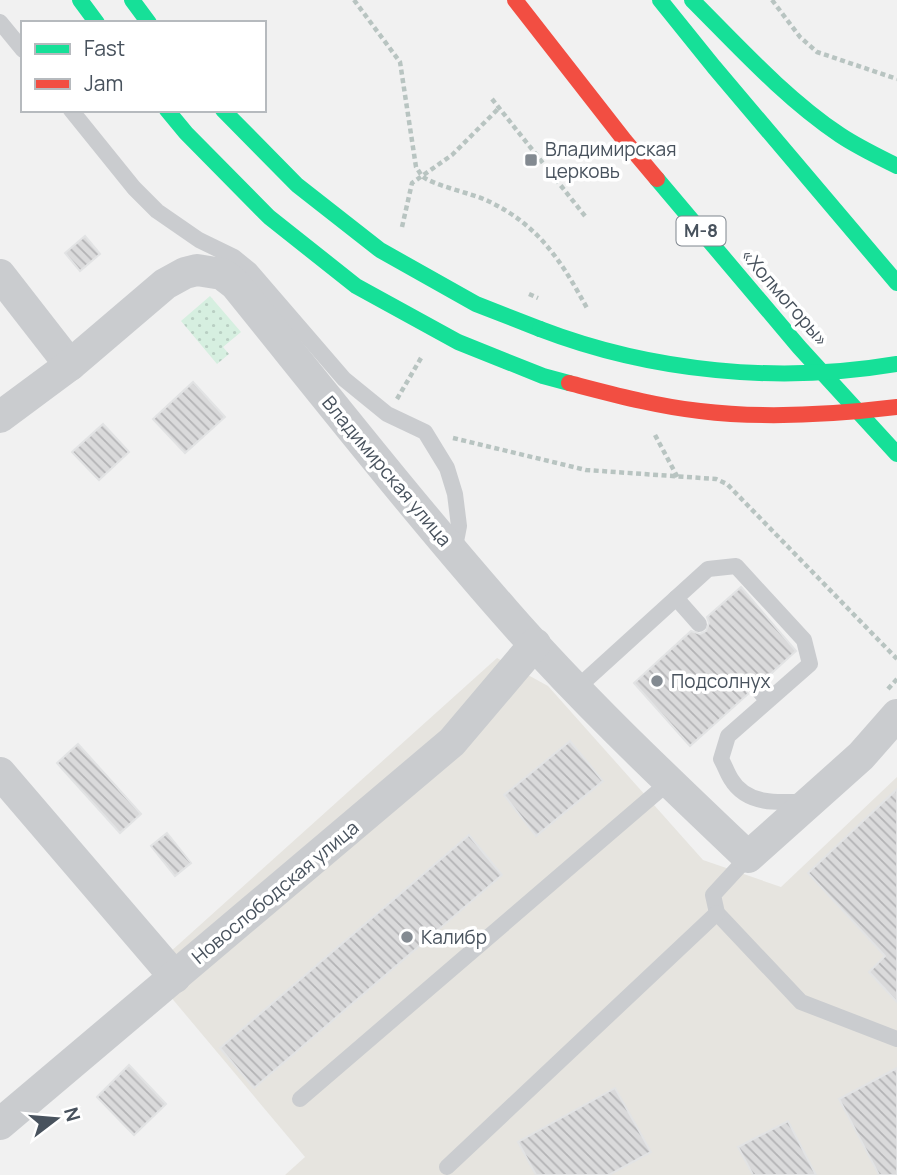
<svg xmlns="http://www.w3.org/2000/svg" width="897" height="1175" font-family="Manrope,sans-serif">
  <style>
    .commercial { fill: #e6e4df }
    .park { fill: url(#park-dots) }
    .building { fill: url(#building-back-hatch); stroke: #e2e3e4; stroke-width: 2 }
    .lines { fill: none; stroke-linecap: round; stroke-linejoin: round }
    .path { stroke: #b8c4c1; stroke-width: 4.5; stroke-dasharray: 5 3.5; stroke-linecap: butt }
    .lane { stroke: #cacccf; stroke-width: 16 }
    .street { stroke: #cacccf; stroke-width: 32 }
    .fast { stroke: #16e098; stroke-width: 16 }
    .jam { stroke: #f24e42; stroke-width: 16 }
    .path-bridge { stroke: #b8c4c1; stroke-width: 4.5; stroke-dasharray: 5 3.5; stroke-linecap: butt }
    .fast-bridge { stroke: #16e098; stroke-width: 16 }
    .jam-bridge { stroke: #f24e42; stroke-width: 16 }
    .poi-dot { fill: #838a91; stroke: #fff; stroke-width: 2.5 }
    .labels { text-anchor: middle; stroke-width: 7; stroke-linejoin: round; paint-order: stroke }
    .shield { fill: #fff; stroke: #7f868e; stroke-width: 2 }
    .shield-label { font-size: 18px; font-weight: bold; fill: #48525d }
    .poi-label { font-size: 19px; fill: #48525d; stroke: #fff; text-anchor: start }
    .street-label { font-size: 19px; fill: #48525d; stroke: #fff }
  </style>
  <defs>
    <pattern id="park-dots" width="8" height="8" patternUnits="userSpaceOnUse" patternTransform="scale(1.75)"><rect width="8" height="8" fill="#d6efe0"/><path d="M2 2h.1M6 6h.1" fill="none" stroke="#b9cfc3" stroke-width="1.8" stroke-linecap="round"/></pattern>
    <pattern id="building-back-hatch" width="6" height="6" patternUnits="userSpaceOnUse" patternTransform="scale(1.75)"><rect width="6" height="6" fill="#dadadb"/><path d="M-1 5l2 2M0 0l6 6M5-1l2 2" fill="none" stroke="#b3b3b5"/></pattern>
  </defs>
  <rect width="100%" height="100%" fill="#f1f1f1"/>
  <path class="commercial" d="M 497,658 L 548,686 L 703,860 L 781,887 L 897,777 L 897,1175 L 285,1175 L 305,1157 L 149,971 Z"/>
  <path class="park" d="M 210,296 L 241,332 L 223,347 L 229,354 L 217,364 L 181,321 Z"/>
  <g class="building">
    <path d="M 85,236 L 100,254 L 80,271 L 65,253 Z"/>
    <path d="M 193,382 L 225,417 L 185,453 L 153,419 Z"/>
    <path d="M 103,424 L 129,452 L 99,480 L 72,452 Z"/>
    <path d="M 741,587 L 796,651 L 764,680 L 755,677 L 749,679 L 746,688 L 748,694 L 690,746 L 634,683 L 691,631 L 700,634 L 706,631 L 709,623 L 707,617 Z"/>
    <path d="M 570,741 L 603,781 L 536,836 L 504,795 Z"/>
    <path d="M 78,744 L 141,814 L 120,833 L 57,763 Z"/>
    <path d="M 897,789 L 897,1002 L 869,972 L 885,956 L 808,873 Z"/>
    <path d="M 167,833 L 191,863 L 175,876 L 151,846 Z"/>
    <path d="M 469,835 L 502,875 L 254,1088 L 220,1048 Z"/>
    <path d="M 129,1065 L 166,1104 L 134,1135 L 97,1097 Z"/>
    <path d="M 897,1068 L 897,1175 L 879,1175 L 839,1099 Z"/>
    <path d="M 615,1088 L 651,1152 L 609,1175 L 536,1175 L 518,1142 Z"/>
    <path d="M 788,1121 L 816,1175 L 753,1175 L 738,1147 Z"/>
  </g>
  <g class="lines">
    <g class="path">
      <path d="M 354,0 L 400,62 L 416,167 C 418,170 420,173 422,176 C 434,186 472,193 488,201 C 539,225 562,262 588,310"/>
      <path d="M 772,0 L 800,37 L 817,52 L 897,79"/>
      <path d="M 492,99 L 585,216"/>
      <path d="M 402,227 L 412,183 L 452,155 L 499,108"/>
      <path d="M 397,399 L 421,358"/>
      <path d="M 655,435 L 678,478"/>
      <path d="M 453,438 L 586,470 L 716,479 L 727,484 L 897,659"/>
      <path d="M 888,689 L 897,679"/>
    </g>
    <g class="lane">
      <path d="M 0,22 L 23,50"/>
      <path d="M 71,110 L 134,188 L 157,211 L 199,240 L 234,257 L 250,270 L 344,379 L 387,414 L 425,432 L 447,468 L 455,494 L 459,526 L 454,552"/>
      <path d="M 676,598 L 699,624"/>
      <path d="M 756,687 L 767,700"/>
      <path d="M 577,688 L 708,569 L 736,566 L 804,640 L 810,664 L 728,736 L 721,759 C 725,766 727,773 731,779 C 747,806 780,803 807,801"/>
      <path d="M 748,857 L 713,895 L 717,913 L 801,1002 L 897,1039"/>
      <path d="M 300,1099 L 669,782"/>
      <path d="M 447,1167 L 717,913"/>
    </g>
    <g class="street">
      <path d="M 0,275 L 70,365"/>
      <path d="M 0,417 L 70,365 L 165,284 L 185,273 L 197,270 L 222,274 L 235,284 C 324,394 412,506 505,612 C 581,699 665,778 748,857 L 861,756 L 897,715"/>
      <path d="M 0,773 L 175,977"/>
      <path d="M 0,1124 L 452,742 L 535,644"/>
    </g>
    <g class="fast">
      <path d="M 80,0 L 97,23"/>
      <path d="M 132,0 L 149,23"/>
      <path d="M 660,0 L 714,67 L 897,283"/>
      <path d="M 692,0 C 739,47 785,98 840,135 C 858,147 877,156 897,166"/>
      <path d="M 167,110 L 186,133 L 269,217 L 356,286 L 458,342 L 543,376 L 569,383"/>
      <path d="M 223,110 L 297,185 L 380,250 L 476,304 L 540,329"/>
      <path d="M 657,179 L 799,347 L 897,454"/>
    </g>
    <path class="jam" d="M 515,0 L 625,141 L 657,179"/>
    <path class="path-bridge" d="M 529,294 L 538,298"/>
    <path class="fast-bridge" d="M 540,329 C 652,372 779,384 897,364"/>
    <path class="jam-bridge" d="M 569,383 C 612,394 655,406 700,411 C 765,419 831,415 897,407"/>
  </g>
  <g class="poi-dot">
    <rect x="524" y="153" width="14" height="14" rx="3.5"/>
    <circle cx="657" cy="681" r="7"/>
    <circle cx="407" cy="937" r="7"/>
  </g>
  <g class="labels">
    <rect class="shield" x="676.5" y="216.5" width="49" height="29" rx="5"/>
    <g class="shield-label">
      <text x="701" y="237">М-8</text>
    </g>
    <g class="poi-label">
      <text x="545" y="156">Владимирская<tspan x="545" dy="22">церковь</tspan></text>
      <text x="671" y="688">Подсолнух</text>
      <text x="421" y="944">Калибр</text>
    </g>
    <g class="street-label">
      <text transform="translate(785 297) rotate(49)" y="7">«Холмогоры»</text>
      <text transform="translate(387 471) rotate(50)" y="7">Владимирская улица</text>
      <text transform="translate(275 892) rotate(-40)" y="7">Новослободская улица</text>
    </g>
  </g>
  <rect x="21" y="21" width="245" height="91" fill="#ffffff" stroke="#b6babe" stroke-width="2"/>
  <rect x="35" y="44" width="35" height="10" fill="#16e098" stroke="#b6babe" stroke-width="2"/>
  <text x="84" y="56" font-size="21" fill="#48525d">Fast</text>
  <rect x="35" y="79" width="35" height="10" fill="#f24e42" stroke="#b6babe" stroke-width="2"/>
  <text x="84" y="91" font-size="21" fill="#48525d">Jam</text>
  <g transform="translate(56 1119) rotate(74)" stroke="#ffffff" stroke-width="5" paint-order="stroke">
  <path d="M0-5L12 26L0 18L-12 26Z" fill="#48525d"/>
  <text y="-10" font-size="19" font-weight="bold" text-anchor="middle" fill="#48525d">N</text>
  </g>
</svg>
